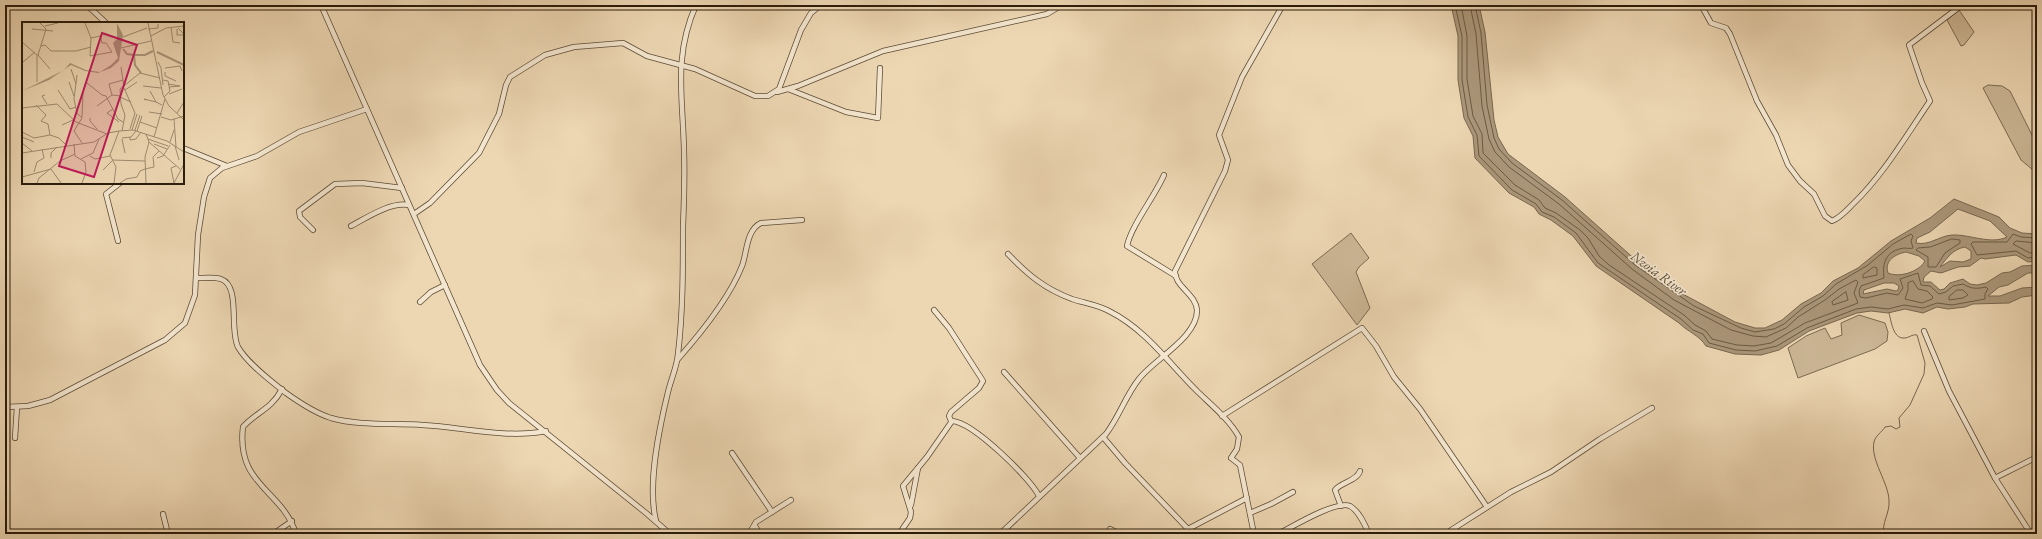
<svg xmlns="http://www.w3.org/2000/svg" width="2042" height="539" font-family="'EB Garamond',serif">
  <style>
    .green { fill: #ccb796; stroke: #7b6a50 }
    .water { fill: #ab977a; stroke: #77664e; fill-rule: evenodd }
    .lines { fill: none; stroke-linecap: round; stroke-linejoin: round }
    .shore { stroke: #6a5a42; stroke-width: 1 }
    .stream { stroke: #77664e; stroke-width: 1 }
    .street-casing { stroke: #5b4b35; stroke-width: 6 }
    .street { stroke: #f3e5ce; stroke-width: 4.5 }
    .labels { text-anchor: middle; stroke-width: 3.5; stroke-linejoin: round; paint-order: stroke }
    .water-label { font-size: 14px; font-style: italic; fill: #5e4d37; stroke: #f3e5ce }
    .inset-river { fill: none; stroke: #ab977a; stroke-width: 2 }
    .inset-road { fill: none; stroke: #9f8c70; stroke-width: 1 }
    .view { fill: #c2185b; fill-opacity: 0.15; stroke: #c2185b; stroke-width: 2 }
    .inset-edge { fill: none; stroke: #2a1c0b; stroke-width: 2 }
  </style>
  <rect width="100%" height="100%" fill="#edd7b3"/>
  <filter id="stains"><feTurbulence type="fractalNoise" baseFrequency=".005" numOctaves="4"/><feColorMatrix values="0 0 0 0 .2 0 0 0 0 .09 0 0 0 0 .02 0 0 0 .5 -.17"/></filter>
  <radialGradient id="worn" r=".72"><stop offset=".6" stop-color="#630" stop-opacity="0"/><stop offset="1" stop-color="#630" stop-opacity=".3"/></radialGradient>
  <g class="green">
    <path d="M 1959,10 L 1974,32 L 1964,45 L 1961,46 L 1947,20 Z"/>
    <path d="M 1988,85 L 2002,86 L 2010,91 L 2037,145 L 2037,168 L 2033,170 L 2021,160 L 1983,88 Z"/>
    <path d="M 1351,233 L 1369,258 L 1359,267 L 1356,272 L 1370,308 L 1357,325 L 1312,264 Z"/>
    <path d="M 1859,315 L 1885,323 L 1888,332 L 1887,341 L 1875,349 L 1798,378 L 1788,348 L 1806,336 L 1825,328 L 1831,339 L 1842,335 L 1841,323 Z"/>
  </g>
  <path class="water" d="M 1451,5 L 1479,5 L 1485,32 L 1494,120 L 1498,137 L 1508,154 L 1565,197 L 1638,262 L 1679,292 L 1735,322 L 1755,328 L 1765,328 L 1782,320 L 1801,304 L 1821,293 L 1833,281 L 1858,268 L 1891,241 L 1930,218 L 1954,199 L 1999,217 L 2010,228 L 2022,233 L 2037,234 L 2037,261 L 2028,262 L 2016,255 L 1985,259 L 1981,258 L 1970,266 L 1958,267 L 1941,273 L 1931,271 L 1924,277 L 1923,282 L 1931,282 L 1940,290 L 1944,289 L 1950,283 L 1963,279 L 1970,284 L 1977,285 L 1986,283 L 2002,273 L 2010,272 L 2022,266 L 2037,265 L 2037,273 L 2028,273 L 2008,285 L 1999,287 L 1988,296 L 2000,296 L 2022,288 L 2036,287 L 2037,295 L 2022,297 L 2009,303 L 1973,304 L 1965,307 L 1948,309 L 1937,307 L 1923,313 L 1905,309 L 1888,313 L 1871,311 L 1857,313 L 1809,331 L 1779,350 L 1761,355 L 1735,354 L 1706,346 C 1699,335 1688,332 1679,323 L 1596,266 L 1573,236 L 1551,220 L 1539,214 L 1534,207 L 1509,193 L 1475,158 L 1473,136 L 1464,118 L 1458,80 L 1458,36 ZM 1958,209 L 1990,221 L 2007,237 C 1991,245 1969,234 1952,235 C 1939,236 1929,246 1916,243 L 1917,238 L 1930,232 ZM 1965,247 L 1971,251 L 1971,259 L 1963,262 L 1950,261 L 1940,267 C 1947,258 1953,249 1965,247 ZM 1906,252 L 1919,256 L 1925,261 C 1919,272 1899,278 1888,273 C 1884,260 1896,254 1906,252 ZM 1884,283 L 1894,283 L 1899,286 L 1898,290 L 1896,291 L 1887,289 L 1863,294 L 1864,290 Z"/>
  <g class="lines">
    <g class="shore">
      <path d="M 1455,5 L 1462,36 L 1462,80 L 1468,117 L 1477,135 L 1479,156 L 1512,190 L 1536,204 L 1542,212 L 1554,217 L 1576,233 L 1598,263 L 1681,319 L 1693,330 L 1703,334 L 1709,343 L 1736,350 L 1755,351 L 1777,346 L 1807,328 L 1856,309 L 1871,307 L 1888,309 L 1904,305 L 1923,308 L 1937,303 L 1952,305 L 1985,299 L 1985,294 L 1988,289 L 1986,287 C 1976,289 1972,289 1963,284 L 1953,286 L 1946,292 L 1939,294 L 1930,286 L 1921,285 L 1918,273 L 1900,279 L 1903,288 L 1898,295 L 1887,293 L 1866,298 L 1860,297 L 1859,291 L 1861,286 L 1884,278 C 1882,262 1886,251 1904,248 C 1907,248 1910,249 1913,248 L 1911,241 L 1913,236 L 1911,234 L 1893,244 L 1868,265 L 1836,284 L 1823,296 L 1804,307 L 1784,324 L 1774,329 L 1755,332 L 1741,328 L 1694,306 L 1635,265 L 1562,200 L 1512,163 L 1499,149 L 1494,138 L 1487,105 L 1481,33 L 1475,5"/>
      <path d="M 1461,5 L 1467,36 L 1467,79 L 1473,116 L 1482,134 L 1483,153 L 1515,185 L 1539,200 L 1545,208 L 1556,213 L 1580,230 L 1588,238 L 1599,256 L 1609,265 L 1684,315 L 1695,325 L 1706,331 L 1712,339 L 1737,345 L 1754,346 L 1771,343 L 1805,323 L 1858,303 L 1854,293 L 1858,282 L 1856,280 L 1839,289 L 1825,300 L 1798,317 L 1786,328 L 1766,337 L 1753,336 L 1731,330 L 1674,300 L 1632,269 L 1559,204 L 1509,167 L 1495,152 L 1489,139 L 1482,106 L 1476,34 L 1470,5"/>
      <path d="M 2037,238 L 2021,237 L 2013,234 L 2007,242 L 1973,242 L 1971,244 L 1977,255 L 2016,251 L 2028,258 L 2037,257"/>
      <path d="M 1952,239 L 1960,240 L 1960,243 L 1945,253 L 1936,267 L 1928,267 L 1928,257 L 1916,250 L 1918,248 L 1930,247 Z"/>
      <path d="M 2037,243 L 2016,241 L 2013,244 L 2030,253 L 2037,252"/>
      <path d="M 1874,267 L 1877,268 L 1877,275 L 1863,278 L 1863,275 Z"/>
      <path d="M 1913,281 L 1918,289 L 1927,291 L 1933,297 L 1932,299 L 1922,303 L 1905,299 L 1908,290 L 1908,283 Z"/>
      <path d="M 1957,290 L 1963,290 L 1968,295 L 1963,298 L 1949,300 L 1949,297 Z"/>
      <path d="M 1846,292 L 1848,300 L 1833,305 L 1832,302 Z"/>
    </g>
    <path class="stream" d="M 1884,534 C 1881,524 1890,513 1889,501 C 1889,483 1870,460 1874,442 C 1875,436 1882,432 1885,427 L 1891,426 L 1896,429 L 1900,427 L 1899,418 L 1910,405 L 1924,374 L 1925,363 L 1917,335 C 1912,334 1909,338 1904,338 C 1893,339 1891,320 1889,313"/>
    <g class="street-casing">
      <g id="street">
        <path d="M 87,5 L 106,23"/>
        <path d="M 321,5 L 480,365 L 497,390 L 509,403 L 646,513 L 670,534"/>
        <path d="M 1701,5 L 1711,23 L 1726,28 L 1730,34 L 1757,101 L 1776,135 L 1788,165 L 1800,181 L 1814,194 L 1825,216 L 1832,221 C 1840,218 1847,210 1853,204 C 1884,174 1906,136 1930,101 L 1922,83 L 1909,45 L 1962,5"/>
        <path d="M 788,89 L 846,112 L 878,118 L 880,68"/>
        <path d="M 777,92 L 798,86 L 883,51 L 1047,14 L 1062,5"/>
        <path d="M 183,148 L 227,166"/>
        <path d="M 1164,175 C 1155,196 1131,226 1127,246 L 1176,276"/>
        <path d="M 414,214 L 430,203 L 479,153 L 499,114 L 506,85 L 510,77 L 545,55 L 574,47 L 623,43 L 647,56 L 695,69 L 755,96 L 768,96 L 779,89 L 801,30 L 811,13 L 821,5"/>
        <path d="M 351,226 C 368,217 390,202 409,205"/>
        <path d="M 313,230 L 300,217 L 299,211 L 335,184 L 362,183 L 402,188"/>
        <path d="M 118,241 L 106,194 L 120,183"/>
        <path d="M 1008,254 C 1028,275 1045,289 1072,299 C 1084,303 1098,305 1109,311 C 1145,329 1168,362 1196,390 C 1210,404 1229,419 1239,437 L 1237,449 L 1231,458 L 1240,465 L 1254,534"/>
        <path d="M 197,278 C 205,278 214,277 221,279 C 241,286 229,329 238,347 C 247,363 272,382 286,393 C 300,403 315,413 331,418 C 360,426 392,423 422,425 C 462,427 506,439 546,431"/>
        <path d="M 420,302 L 431,292 L 445,285"/>
        <path d="M 934,310 L 949,328 L 983,381 L 979,388 L 951,412 L 949,416 L 951,421"/>
        <path d="M 1924,331 L 1949,391 L 1995,478 L 2031,534"/>
        <path d="M 678,359 C 701,333 729,299 742,266 C 747,253 746,230 761,223 L 802,220"/>
        <path d="M 1004,372 L 1080,458"/>
        <path d="M 282,389 C 271,410 256,412 243,427 C 236,486 282,489 296,534"/>
        <path d="M 5,407 L 28,406 L 50,400 L 165,340 L 185,323 L 195,295 L 198,235 L 204,197 L 210,178 L 222,168 L 257,156 L 299,132 L 367,109"/>
        <path d="M 1222,416 L 1362,328 L 1376,346 L 1394,377 L 1420,409 L 1487,507"/>
        <path d="M 1103,437 L 1125,463 L 1188,529 L 1247,498"/>
        <path d="M 15,438 L 17,407"/>
        <path d="M 732,453 L 772,512"/>
        <path d="M 1995,478 L 2037,457"/>
        <path d="M 911,505 L 918,468"/>
        <path d="M 1341,506 L 1335,490 C 1341,482 1357,481 1360,471"/>
        <path d="M 1250,513 L 1271,504 L 1293,492"/>
        <path d="M 163,514 L 168,534"/>
        <path d="M 656,521 C 647,485 659,429 668,392 C 671,379 677,367 678,354 C 683,312 683,269 683,227 C 684,202 685,176 684,151 C 683,97 673,57 696,5"/>
        <path d="M 755,526 L 760,534"/>
        <path d="M 1110,529 L 1120,534"/>
        <path d="M 152,532 L 155,534"/>
        <path d="M 273,534 L 292,521"/>
        <path d="M 749,534 L 756,522 L 791,500"/>
        <path d="M 899,534 L 910,518 L 911,512 L 903,486 L 927,457 L 952,421 C 973,422 1030,478 1039,496"/>
        <path d="M 1000,534 L 1106,434 C 1119,417 1126,395 1139,379 C 1153,360 1198,337 1197,310 C 1196,294 1174,286 1175,271 L 1225,171 L 1228,160 L 1219,135 L 1242,77 L 1280,10"/>
        <path d="M 1224,534 L 1228,534"/>
        <path d="M 1278,534 C 1292,527 1336,500 1350,506 C 1359,511 1365,525 1369,534"/>
        <path d="M 1445,534 L 1511,492 L 1551,472 L 1600,439 L 1652,408"/>
      </g>
    </g>
    <use href="#street" class="street"/>
  </g>
  <g class="labels">
    <g class="water-label">
      <text transform="translate(1659 273) rotate(36)" y="5">Nzoia River</text>
    </g>
  </g>
  <g transform="translate(22 22)">
    <rect width="162" height="162" fill="#edd7b3"/>
    <path d="M 95,1 L 101,13 L 97,39 L 89,46 L 76,51 L 63,49 L 49,43 L 27,58 L 0,69 L 42,48 L 48,41 L 64,48 L 78,50 L 89,43 L 96,36 L 91,21 L 95,17 Z" fill="#ab977a"/>
    <path class="inset-river" d="M 101,27 L 105,32 L 112,33 L 113,43 L 119,51M 135,30 L 162,43M 112,33 L 123,33 L 131,29"/>
    <path class="inset-road" d="M 18,1 L 24,7 L 16,33 L 28,47M 63,1 L 69,16 L 68,34 L 90,30 L 84,21 L 80,21 L 78,14 L 69,16M 126,1 L 141,73 L 147,84 L 162,98M 23,4 L 36,1M 149,5 L 151,20 L 158,21M 156,6 L 162,12 L 162,18M 10,7 L 31,9M 126,7 L 136,6 L 136,2M 155,7 L 155,13 L 162,13M 129,14 L 144,6 L 162,4M 101,15 L 125,6M 0,20 L 15,33M 19,24 L 23,23 L 29,29 L 54,29 L 69,25M 99,26 L 129,19M 1,40 L 13,30M 136,40 L 139,46 L 141,63M 99,45 L 102,65M 143,46 L 158,44 L 160,49M 49,47 L 54,62M 143,50 L 143,54 L 154,59M 55,53 L 52,77 L 55,91 L 60,96 L 52,109 L 60,121M 141,58 L 146,59 L 148,69 L 142,75M 15,60 L 15,32M 47,60 L 52,74M 65,61 L 80,73 L 84,74 L 96,97 L 101,100M 146,62 L 158,64 L 147,65M 121,64 L 139,66M 102,66 L 113,91 L 108,107M 36,68 L 48,87 L 54,85M 103,68 L 115,60M 128,69 L 134,80 L 140,83M 147,72 L 160,67M 23,73 L 20,74 L 25,82M 90,73 L 87,62 L 101,58M 98,75 L 109,80M 124,78 L 122,77 L 134,80M 14,83 L 24,93 L 19,99 L 26,102 L 28,113 L 37,116 L 44,123M 75,84 L 90,73 L 99,74M 0,86 L 35,82 L 54,100 L 85,112M 91,87 L 85,91 L 97,100M 127,90 L 140,92M 155,91 L 162,80M 60,95 L 61,70M 139,95 L 149,98 L 162,94M 68,96 L 68,99 L 75,107M 152,97 L 154,125M 118,100 L 135,106M 40,103 L 51,98M 110,108 L 115,92M 113,108 L 118,93M 100,109 L 103,93 L 99,82 L 98,67 L 118,51 L 138,56M 115,109 L 120,94M 0,110 L 12,116 L 28,113M 124,112 L 127,120 L 123,135 L 124,161M 0,115 L 12,120M 108,115 L 108,118 L 114,117 L 119,110M 132,115 L 143,77M 100,116 L 109,115 L 114,109M 100,117 L 103,131M 126,117 L 146,124M 127,120 L 158,147M 148,120 L 152,108M 0,121 L 10,129M 52,122 L 53,134 L 63,140 L 64,150 L 60,161M 132,122 L 145,127M 153,124 L 157,138M 0,131 L 72,120 L 86,111 L 97,109M 68,134 L 73,137 L 88,134M 29,136 L 29,131 L 35,125M 135,136 L 141,134 L 148,123M 59,137 L 71,131 L 77,117M 90,138 L 123,139M 29,147 L 39,161M 123,147 L 132,145 L 131,135 L 137,129M 81,148 L 90,139M 12,150 L 15,140 L 22,136 L 20,127M 0,155 L 29,147M 15,161 L 17,156 L 38,139 L 53,132M 92,161 L 94,145 L 88,133 L 97,109 L 111,108 L 145,119 L 162,130M 98,161 L 104,157 L 115,155 L 118,149 L 123,147M 152,161 L 162,142M 152,161 L 149,146 L 154,144"/>
    <path class="view" d="M 80,11 L 115,23 L 72,155 L 37,144 Z"/>
    <rect width="162" height="162" class="inset-edge"/>
  </g>
  <rect width="2042" height="539" fill="none" stroke="#edd7b3" stroke-width="20"/>
  <rect x="6" y="6" width="2030" height="527" fill="none" stroke="#2a1c0b" stroke-width="2"/>
  <rect x="10" y="10" width="2022" height="519" fill="none" stroke="#2a1c0b"/>
  <rect width="100%" height="100%" filter="url(#stains)"/>
  <rect width="100%" height="100%" fill="url(#worn)"/>
</svg>
